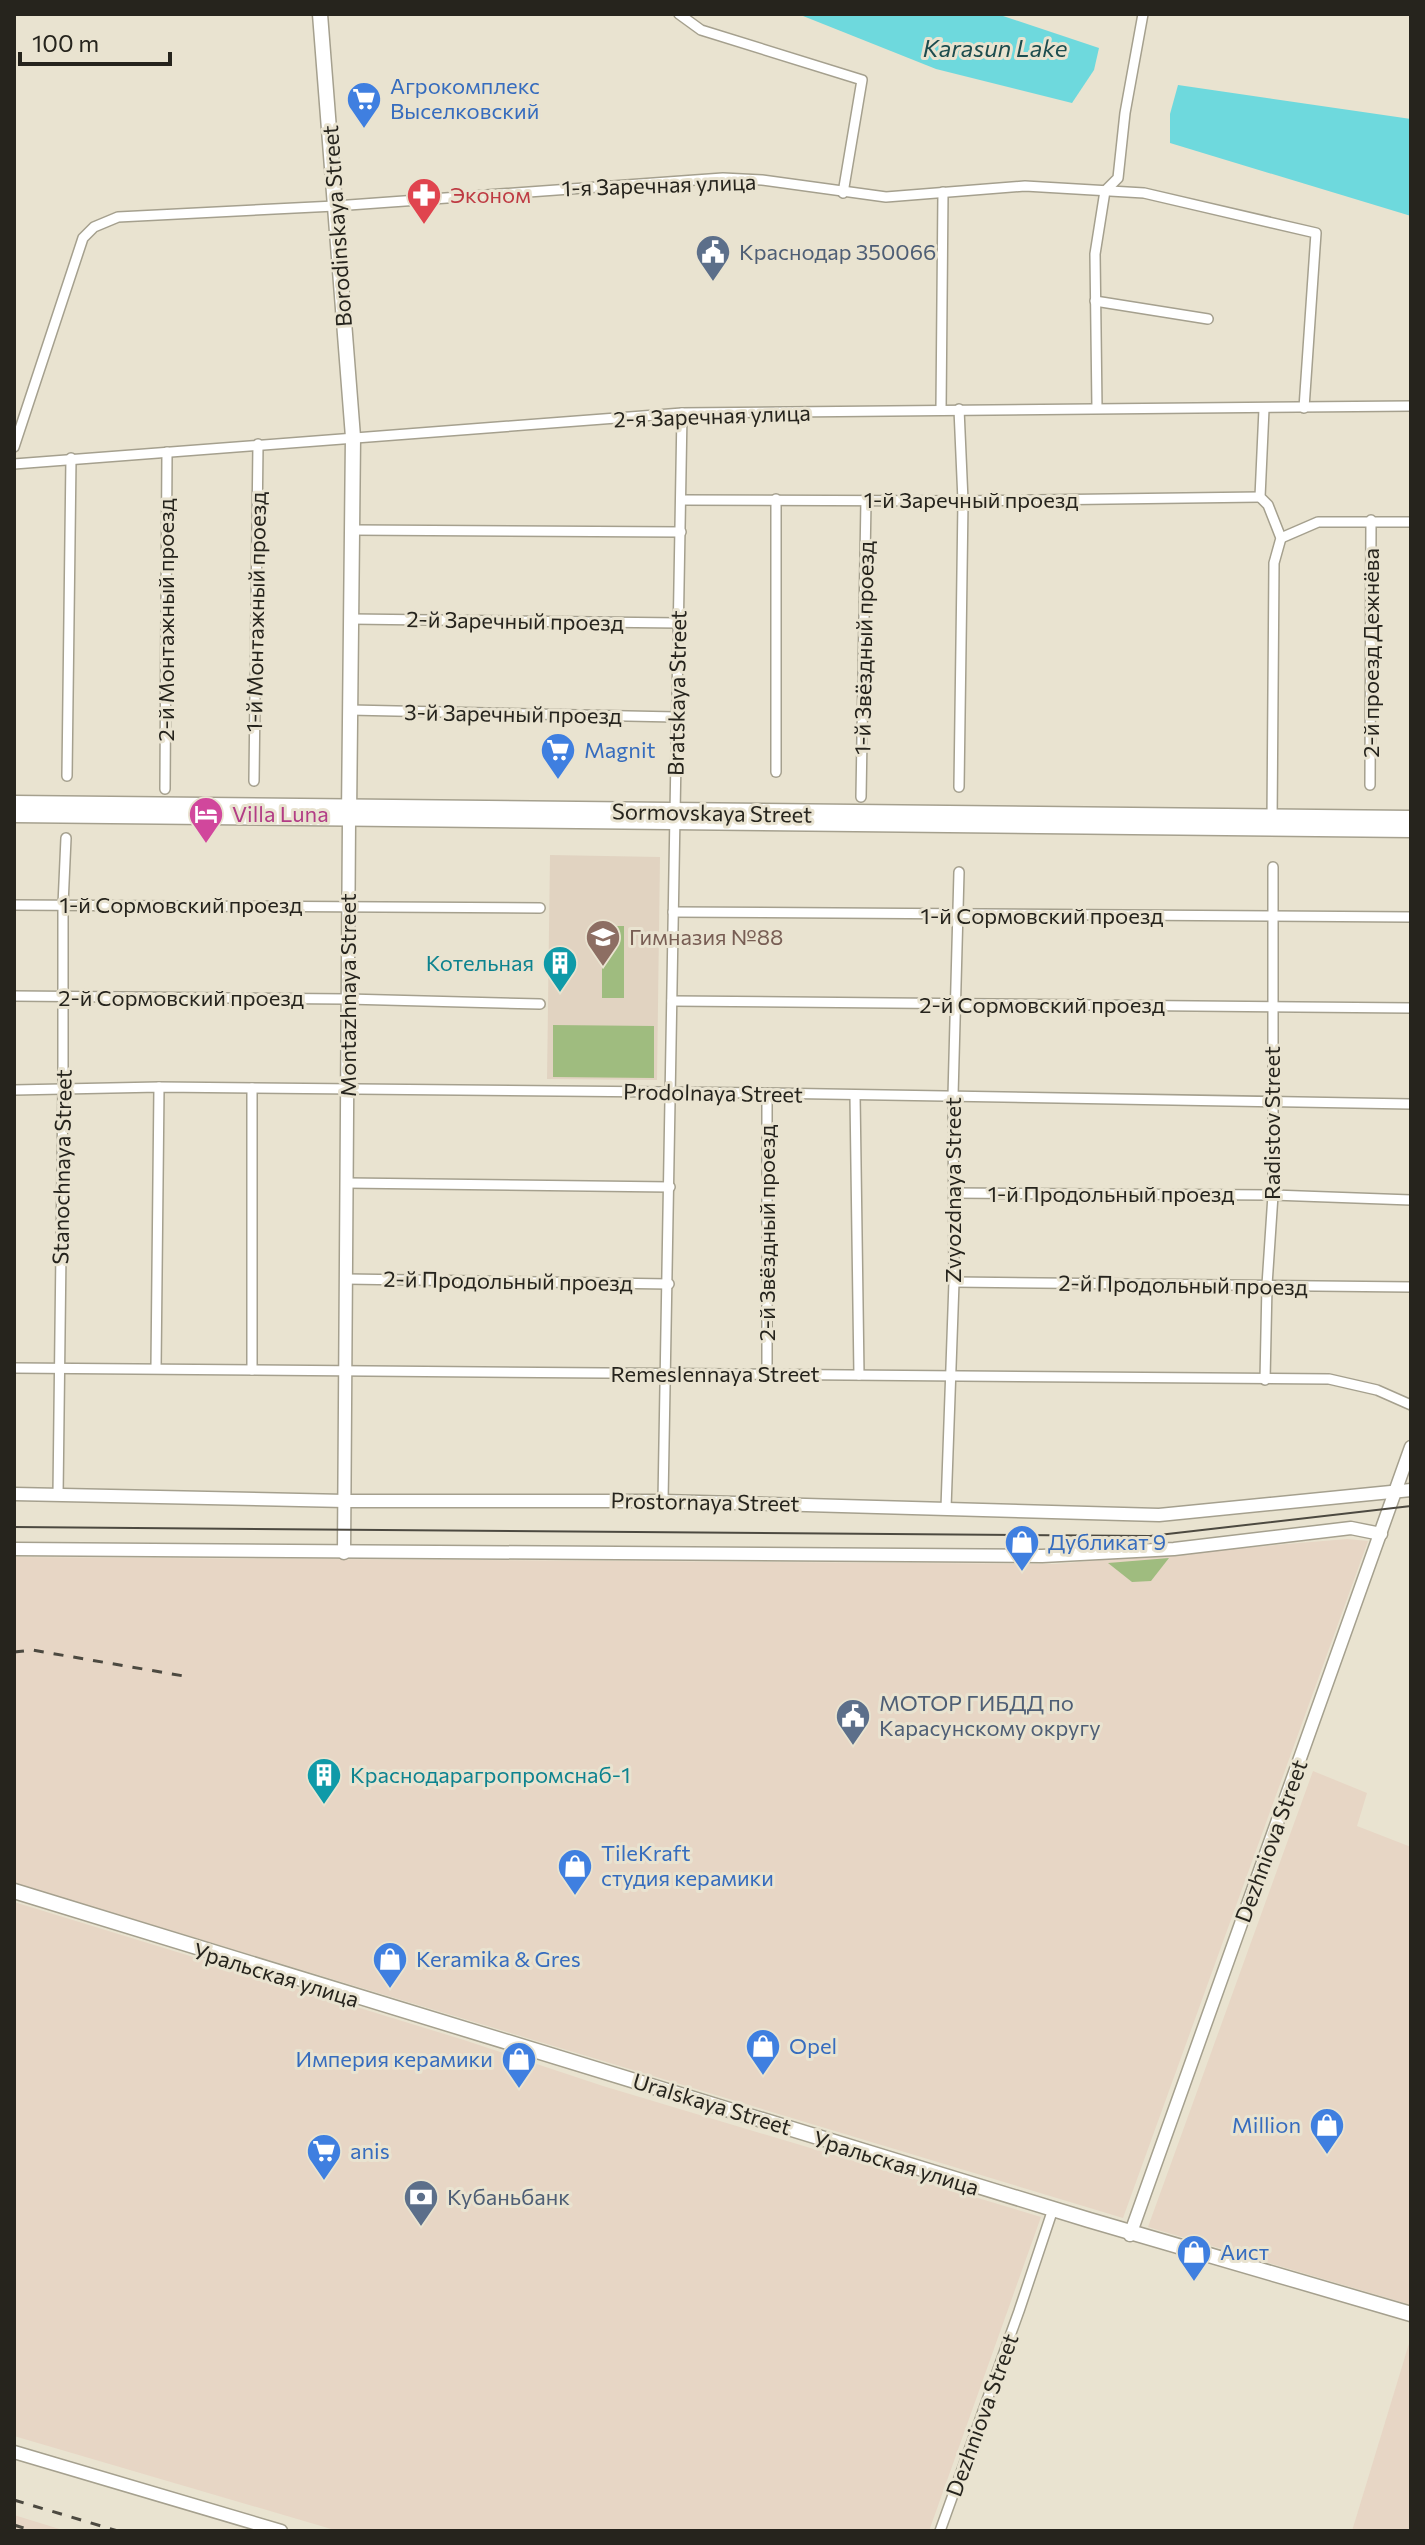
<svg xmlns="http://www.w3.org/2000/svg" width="1425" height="2545" font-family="Commissioner,sans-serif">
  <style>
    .industrial { fill: #e7d6c5 }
    .education { fill: #e1d3c1 }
    .green { fill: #9fbc7f }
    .water { fill: #6ed9dd }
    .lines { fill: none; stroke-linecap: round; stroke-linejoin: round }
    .minor-casing { stroke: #a5a08e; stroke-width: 12 }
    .tertiary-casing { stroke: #a5a08e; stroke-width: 15 }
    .secondary-casing { stroke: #a5a08e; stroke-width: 17 }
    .minor { stroke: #fff; stroke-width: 9 }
    .tertiary { stroke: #fff; stroke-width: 12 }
    .secondary { stroke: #fff; stroke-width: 14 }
    .tram { stroke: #4c4940; stroke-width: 2 }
    .rail { stroke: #4c4940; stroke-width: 3; stroke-dasharray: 10 10; stroke-linecap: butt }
    .labels { text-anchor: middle; stroke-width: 6; stroke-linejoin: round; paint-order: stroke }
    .shop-label { font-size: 22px; fill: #366cbe; stroke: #e9e3d0; text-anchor: start }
    .street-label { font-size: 22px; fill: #26241d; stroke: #e9e3d0 }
    .health-label { font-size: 22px; fill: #be3a42; stroke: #e9e3d0; text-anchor: start }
    .service-label { font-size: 22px; fill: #4e5e75; stroke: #e9e3d0; text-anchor: start }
    .hotel-label { font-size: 22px; fill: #b23c85; stroke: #e9e3d0; text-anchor: start }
    .education-label { font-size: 22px; fill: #785e54; stroke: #e9e3d0; text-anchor: start }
    .culture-label { font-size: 22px; fill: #0d838f; stroke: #e9e3d0; text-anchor: end }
    .water-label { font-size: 24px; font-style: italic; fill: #1c4c4e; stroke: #e9e3d0 }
  </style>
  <rect width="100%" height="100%" fill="#e9e3d0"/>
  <g class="industrial">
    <path d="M 1347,1539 L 1368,1541 L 1123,2218 L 14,1883 L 14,1557 L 1055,1564 Z"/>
    <path d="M 1313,1771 L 1367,1793 L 1357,1826 L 1411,1847 L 1411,2305 L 1148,2227 Z"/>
    <path d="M 14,1902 L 464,2040 L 603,2086 L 1041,2217 L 929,2531 L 338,2531 L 14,2436 Z"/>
    <path d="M 1411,2337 L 1411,2531 L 1352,2531 Z"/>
    <path d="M 14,2515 L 66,2531 L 14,2531 Z"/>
  </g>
  <path class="education" d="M 550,855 L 660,857 L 657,1080 L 547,1079 Z"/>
  <g class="green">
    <rect x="602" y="926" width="22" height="72"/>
    <path d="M 553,1025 L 654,1026 L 654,1078 L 553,1077 Z"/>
    <path d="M 1169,1558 L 1151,1581 L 1132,1582 L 1108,1563 Z"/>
  </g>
  <g class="water">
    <path d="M 798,14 L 997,14 L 1099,48 L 1094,70 L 1072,103 L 936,69 Z"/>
    <path d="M 1178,85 L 1411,119 L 1411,216 L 1170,143 L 1170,114 Z"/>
  </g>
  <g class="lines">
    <g class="minor-casing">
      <g id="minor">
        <path d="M 679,14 L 701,30 L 862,80 L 843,193"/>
        <path d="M 1095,301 L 1208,319"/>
        <path d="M 1097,408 L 1095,254 L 1105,191 L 1118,178 L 1125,113 L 1143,14"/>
        <path d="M 959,409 L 963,501 L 959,787"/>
        <path d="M 1264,409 L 1260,497 L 1268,505 L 1281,538 L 1274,563 L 1272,822"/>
        <path d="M 941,410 L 943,192"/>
        <path d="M 14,447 L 83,238 L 94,227 L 118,217 L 335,206 L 723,178 L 762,180 L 886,197 L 1025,186 L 1144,193 L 1316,233 L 1304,408"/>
        <path d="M 14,464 L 682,413 L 1411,406"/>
        <path d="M 682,500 L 963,501 L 1260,497"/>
        <path d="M 352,530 L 681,532"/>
        <path d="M 1281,538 L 1318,522 L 1411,522"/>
        <path d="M 351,619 L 679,623"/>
        <path d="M 350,710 L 676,717"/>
        <path d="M 776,772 L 776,499"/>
        <path d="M 67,776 L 71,458"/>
        <path d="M 254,781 L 258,444"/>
        <path d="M 1370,785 L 1371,520"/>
        <path d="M 165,789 L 167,452"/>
        <path d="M 861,797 L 866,500"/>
        <path d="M 14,905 L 540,908"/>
        <path d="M 673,912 L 1411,917"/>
        <path d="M 14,996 L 347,999 L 540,1004"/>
        <path d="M 672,1001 L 1411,1008"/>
        <path d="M 252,1088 L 252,1370"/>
        <path d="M 14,1090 L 159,1087 L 767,1093 L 1411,1104"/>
        <path d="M 855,1095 L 859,1375"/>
        <path d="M 347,1183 L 670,1187"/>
        <path d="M 954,1193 L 1273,1195 L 1411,1200"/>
        <path d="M 346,1279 L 669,1284"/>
        <path d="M 954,1282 L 1411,1287"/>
        <path d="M 14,1368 L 1329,1379 L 1377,1390 L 1411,1405"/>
        <path d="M 156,1368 L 159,1087"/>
        <path d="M 767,1373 L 767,1093"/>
        <path d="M 1265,1380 L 1267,1285 L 1273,1195 L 1273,867"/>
        <path d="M 58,1495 L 63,1088 L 63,905 L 66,838"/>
        <path d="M 663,1501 L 682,413"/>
        <path d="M 946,1508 L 954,1282 L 953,1096 L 959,872"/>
        <path d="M 940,2531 L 1019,2311 L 1053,2209"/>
      </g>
    </g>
    <g class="tertiary-casing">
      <g id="tertiary">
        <path d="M 14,1494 L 345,1501 L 663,1501 L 1159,1515 L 1411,1490"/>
        <path d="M 14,1549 L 1042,1556 L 1174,1549 L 1351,1528 L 1381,1534"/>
        <path d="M 344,1553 L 349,821"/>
        <path d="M 1130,2235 L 1411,1447"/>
        <path d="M 14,2452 L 281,2531"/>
      </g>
    </g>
    <g class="secondary-casing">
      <g id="secondary">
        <path d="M 320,14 L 353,437 L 349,816"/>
        <path d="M 14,803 L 1411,818"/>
        <path d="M 14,815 L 1411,830"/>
        <path d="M 14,1891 L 1089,2220 L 1411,2314"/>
      </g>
    </g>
    <use href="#minor" class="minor"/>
    <use href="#tertiary" class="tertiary"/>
    <use href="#secondary" class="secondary"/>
    <path class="tram" d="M 14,1527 L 1150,1536 L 1411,1506"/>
    <g class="rail">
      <path d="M 14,1652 L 32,1650 L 184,1676"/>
      <path d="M 14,2500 L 118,2531"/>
      <path d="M 14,2525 L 33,2531"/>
    </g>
  </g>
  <defs>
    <g id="supermarket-pin" transform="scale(1.8)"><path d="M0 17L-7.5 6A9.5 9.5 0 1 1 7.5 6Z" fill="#3f7fe0" stroke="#e9e3d0"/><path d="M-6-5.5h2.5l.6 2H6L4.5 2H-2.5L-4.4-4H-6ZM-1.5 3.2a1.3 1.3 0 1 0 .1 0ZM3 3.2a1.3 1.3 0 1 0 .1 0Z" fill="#fff"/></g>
    <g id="pharmacy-pin" transform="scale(1.8)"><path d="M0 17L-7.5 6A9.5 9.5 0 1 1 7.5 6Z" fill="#e0444e" stroke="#e9e3d0"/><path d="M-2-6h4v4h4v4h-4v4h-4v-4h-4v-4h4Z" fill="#fff"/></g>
    <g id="civic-pin" transform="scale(1.8)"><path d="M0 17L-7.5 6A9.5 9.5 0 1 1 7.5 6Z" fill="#5c6f8a" stroke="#e9e3d0"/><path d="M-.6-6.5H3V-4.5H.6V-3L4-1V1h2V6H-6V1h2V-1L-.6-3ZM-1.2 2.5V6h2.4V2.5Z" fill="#fff"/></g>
    <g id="hotel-pin" transform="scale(1.8)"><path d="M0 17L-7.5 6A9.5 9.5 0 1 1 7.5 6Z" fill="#d1479c" stroke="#e9e3d0"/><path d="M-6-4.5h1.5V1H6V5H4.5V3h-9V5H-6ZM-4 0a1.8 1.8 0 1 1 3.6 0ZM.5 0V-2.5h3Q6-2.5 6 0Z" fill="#fff"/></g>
    <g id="school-pin" transform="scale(1.8)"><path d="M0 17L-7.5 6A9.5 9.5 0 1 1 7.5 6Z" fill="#8d6e63" stroke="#e9e3d0"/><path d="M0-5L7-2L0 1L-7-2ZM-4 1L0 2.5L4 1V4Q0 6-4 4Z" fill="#fff"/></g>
    <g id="building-pin" transform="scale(1.8)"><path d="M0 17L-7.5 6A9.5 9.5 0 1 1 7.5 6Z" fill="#0f9aa8" stroke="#e9e3d0"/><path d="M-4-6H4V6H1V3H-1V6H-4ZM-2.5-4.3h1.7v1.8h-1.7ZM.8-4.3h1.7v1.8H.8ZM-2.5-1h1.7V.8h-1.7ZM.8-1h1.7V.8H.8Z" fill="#fff"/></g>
    <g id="shop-pin" transform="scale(1.8)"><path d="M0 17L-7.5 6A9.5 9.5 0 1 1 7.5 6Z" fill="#3f7fe0" stroke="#e9e3d0"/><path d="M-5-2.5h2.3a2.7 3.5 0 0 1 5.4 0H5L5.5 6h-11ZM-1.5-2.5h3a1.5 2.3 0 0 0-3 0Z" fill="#fff"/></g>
    <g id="bank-pin" transform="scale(1.8)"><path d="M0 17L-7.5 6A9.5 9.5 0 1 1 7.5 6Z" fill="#5c6f8a" stroke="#e9e3d0"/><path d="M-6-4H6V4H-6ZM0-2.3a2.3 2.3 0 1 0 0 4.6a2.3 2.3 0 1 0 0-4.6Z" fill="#fff"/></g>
  </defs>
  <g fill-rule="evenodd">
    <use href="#supermarket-pin" x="364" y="99"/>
    <use href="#pharmacy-pin" x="424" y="195"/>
    <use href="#civic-pin" x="713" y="252"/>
    <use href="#supermarket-pin" x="558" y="750"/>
    <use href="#hotel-pin" x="206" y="814"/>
    <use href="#school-pin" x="603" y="937"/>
    <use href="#building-pin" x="560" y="963"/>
    <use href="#shop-pin" x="1022" y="1542"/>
    <use href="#civic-pin" x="853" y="1716"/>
    <use href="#building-pin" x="324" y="1775"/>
    <use href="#shop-pin" x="575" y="1866"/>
    <use href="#shop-pin" x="390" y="1959"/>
    <use href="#shop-pin" x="763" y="2046"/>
    <use href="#shop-pin" x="519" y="2059"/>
    <use href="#shop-pin" x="1327" y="2125"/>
    <use href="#supermarket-pin" x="324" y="2151"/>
    <use href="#bank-pin" x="421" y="2197"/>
    <use href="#shop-pin" x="1194" y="2252"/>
  </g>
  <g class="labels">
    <g class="shop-label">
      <text x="390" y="94">Агрокомплекс<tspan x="390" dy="25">Выселковский</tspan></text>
      <text x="584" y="758">Magnit</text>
      <text x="1048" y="1550">Дубликат 9</text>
      <text x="601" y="1861">TileKraft<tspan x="601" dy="25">студия керамики</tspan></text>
      <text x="416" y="1967">Keramika &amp; Gres</text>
      <text x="789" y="2054">Opel</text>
      <text x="493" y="2067" text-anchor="end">Империя керамики</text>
      <text x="1301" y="2133" text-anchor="end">Million</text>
      <text x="350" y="2159">anis</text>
      <text x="1220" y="2260">Аист</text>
    </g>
    <g class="street-label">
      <text transform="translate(659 185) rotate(-2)" y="8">1-я Заречная улица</text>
      <text transform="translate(337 226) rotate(-94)" y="8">Borodinskaya Street</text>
      <text transform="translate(712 416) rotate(-2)" y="8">2-я Заречная улица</text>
      <text x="971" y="508">1-й Заречный проезд</text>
      <text transform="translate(256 612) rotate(-89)" y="8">1-й Монтажный проезд</text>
      <text transform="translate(166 620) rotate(-90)" y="8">2-й Монтажный проезд</text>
      <text transform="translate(515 621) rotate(1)" y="8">2-й Заречный проезд</text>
      <text transform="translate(864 648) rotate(-89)" y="8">1-й Звёздный проезд</text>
      <text transform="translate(1371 653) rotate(-90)" y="8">2-й проезд Дежнёва</text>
      <text transform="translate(677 693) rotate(-89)" y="8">Bratskaya Street</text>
      <text transform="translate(513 714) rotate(1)" y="8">3-й Заречный проезд</text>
      <text transform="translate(712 813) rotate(1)" y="8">Sormovskaya Street</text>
      <text x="181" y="913">1-й Сормовский проезд</text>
      <text x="1042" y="924">1-й Сормовский проезд</text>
      <text transform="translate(348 995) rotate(-90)" y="8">Montazhnaya Street</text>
      <text x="181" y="1006">2-й Сормовский проезд</text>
      <text x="1042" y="1013">2-й Сормовский проезд</text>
      <text transform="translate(713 1093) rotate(1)" y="8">Prodolnaya Street</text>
      <text transform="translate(1272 1123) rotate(-90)" y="8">Radistov Street</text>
      <text transform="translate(62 1167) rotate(-89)" y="8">Stanochnaya Street</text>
      <text transform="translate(953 1190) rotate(-90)" y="8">Zvyozdnaya Street</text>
      <text x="1111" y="1202">1-й Продольный проезд</text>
      <text transform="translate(767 1233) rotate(-90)" y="8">2-й Звёздный проезд</text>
      <text transform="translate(508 1281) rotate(1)" y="8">2-й Продольный проезд</text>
      <text transform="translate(1183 1285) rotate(1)" y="8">2-й Продольный проезд</text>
      <text x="715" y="1382">Remeslennaya Street</text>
      <text transform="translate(705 1502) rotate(1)" y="8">Prostornaya Street</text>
      <text transform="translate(1271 1841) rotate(-70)" y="8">Dezhniova Street</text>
      <text transform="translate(276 1975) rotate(17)" y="8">Уральская улица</text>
      <text transform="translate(712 2104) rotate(17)" y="8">Uralskaya Street</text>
      <text transform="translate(896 2163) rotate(17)" y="8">Уральская улица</text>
      <text transform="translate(982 2415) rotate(-70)" y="8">Dezhniova Street</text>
    </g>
    <g class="health-label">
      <text x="450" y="203">Эконом</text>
    </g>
    <g class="service-label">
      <text x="739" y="260">Краснодар 350066</text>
      <text x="879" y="1711">МОТОР ГИБДД по<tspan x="879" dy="25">Карасунскому округу</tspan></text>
      <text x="447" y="2205">Кубаньбанк</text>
    </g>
    <g class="hotel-label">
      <text x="232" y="822">Villa Luna</text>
    </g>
    <g class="education-label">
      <text x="629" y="945">Гимназия №88</text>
    </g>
    <g class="culture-label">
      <text x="534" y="971">Котельная</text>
      <text x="350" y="1783" text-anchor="start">Краснодарагропромснаб-1</text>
    </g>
    <g class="water-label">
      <text x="995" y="57">Karasun Lake</text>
    </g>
  </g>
  <rect width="1425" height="2545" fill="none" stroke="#26241d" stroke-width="32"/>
  <path d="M20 52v12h150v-12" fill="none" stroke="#26241d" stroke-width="4"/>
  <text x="32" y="52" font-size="24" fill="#26241d" stroke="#e9e3d0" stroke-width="6" paint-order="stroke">100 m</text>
</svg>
